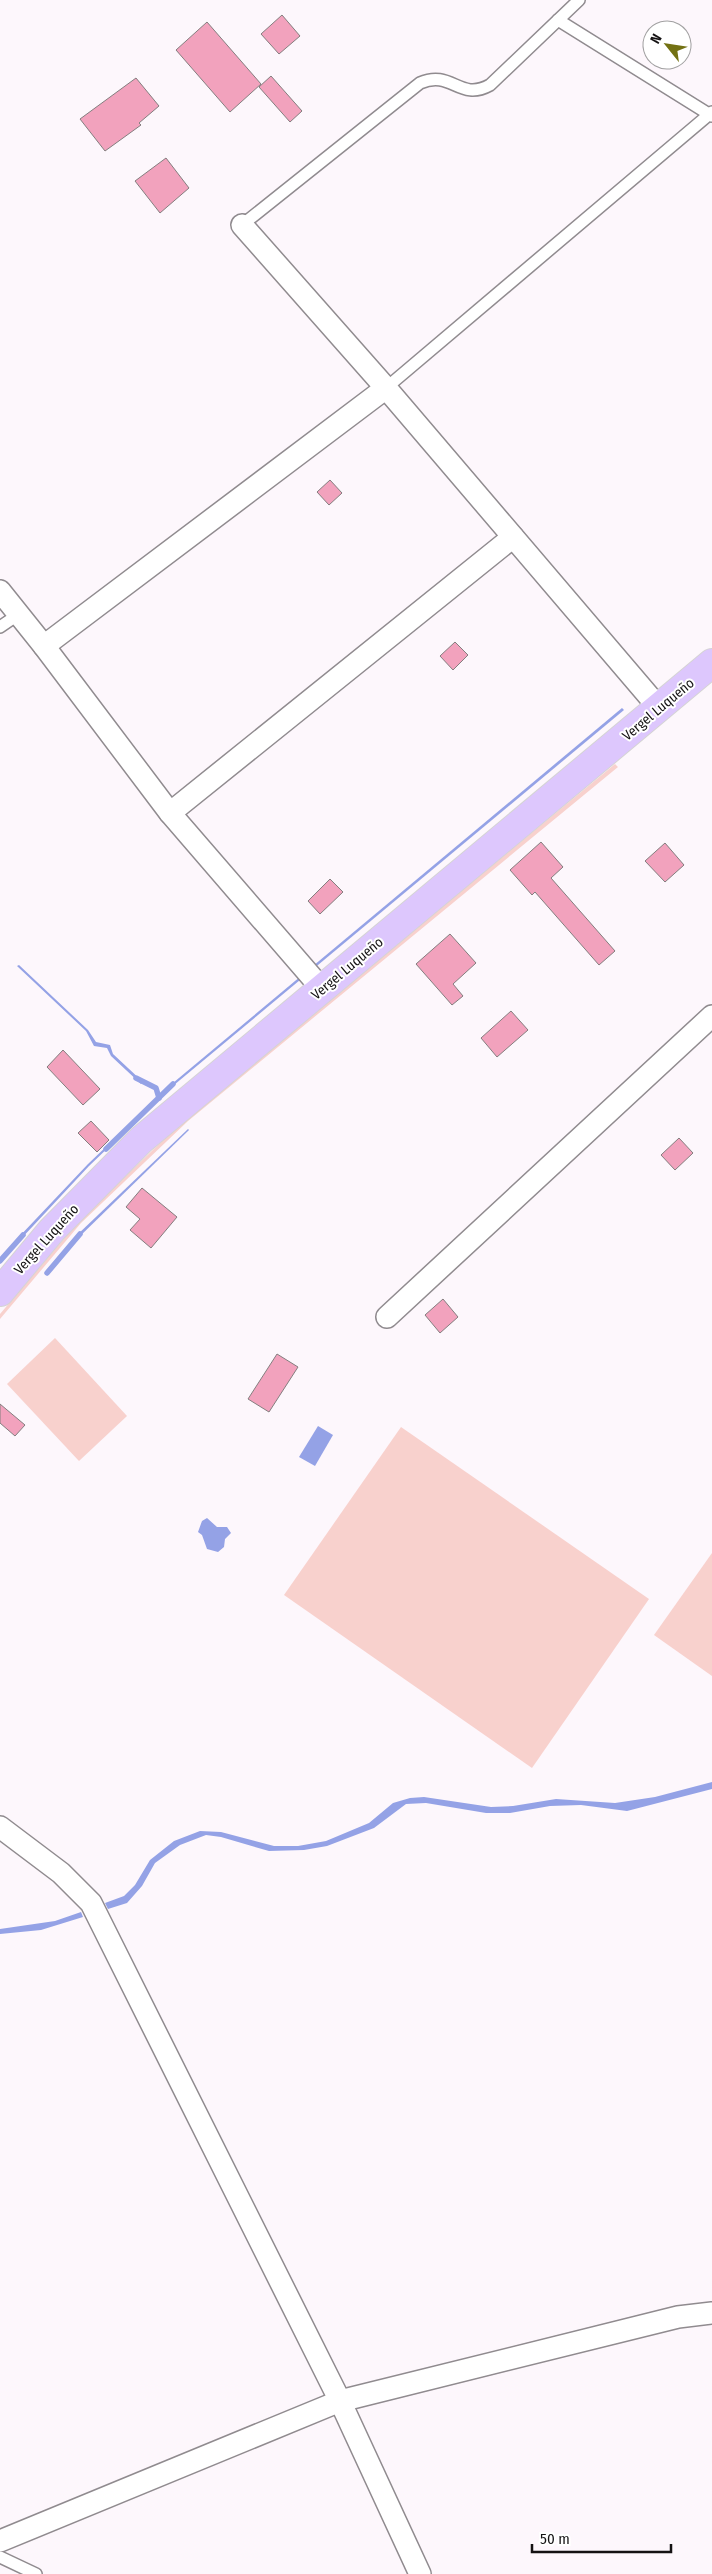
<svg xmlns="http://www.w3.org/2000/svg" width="712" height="2574" font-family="'Fira Sans Condensed',sans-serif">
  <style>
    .green { fill: #f8d1cd }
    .water { fill: #94a2e6 }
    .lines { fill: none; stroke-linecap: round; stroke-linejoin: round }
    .stream { stroke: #94a2e6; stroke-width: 5.5 }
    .building { fill: #f2a2bd; stroke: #847e7f }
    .service-casing { stroke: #908b8f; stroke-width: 14 }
    .minor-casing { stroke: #908b8f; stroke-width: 24 }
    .primary-casing { stroke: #d5d4d5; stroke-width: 30 }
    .service { stroke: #fff; stroke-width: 11 }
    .minor { stroke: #fff; stroke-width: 21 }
    .primary { stroke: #ddc7fd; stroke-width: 28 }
    .labels { text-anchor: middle; stroke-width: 4; stroke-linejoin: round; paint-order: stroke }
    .street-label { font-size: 14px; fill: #141213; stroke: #fff }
  </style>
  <rect width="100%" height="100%" fill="#fdf7fc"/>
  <g class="green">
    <path d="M 615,764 L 618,767 L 188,1121 L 81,1223 L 0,1319 L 0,1314 L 79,1221 L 186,1118 Z"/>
    <path d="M 55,1338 L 127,1416 L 79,1461 L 7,1384 Z"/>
    <path d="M 401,1427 L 649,1599 L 532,1768 L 284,1595 Z"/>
    <path d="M 712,1553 L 712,1676 L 654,1635 Z"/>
  </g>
  <g class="water">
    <path d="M 622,708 L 624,710 L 168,1090 L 167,1088 Z"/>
    <path d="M 19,965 L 88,1030 L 96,1042 L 110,1045 L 113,1054 L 143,1082 L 141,1084 L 111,1056 L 107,1048 L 94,1046 L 86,1031 L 17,966 Z"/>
    <path d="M 188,1129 L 189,1130 L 77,1239 L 75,1237 Z"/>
    <path d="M 110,1143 L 112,1144 L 89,1166 L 19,1241 L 17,1239 L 88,1164 Z"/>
    <path d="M 318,1426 L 333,1435 L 315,1466 L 299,1457 Z"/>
    <path d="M 207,1518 L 217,1527 L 227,1527 L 231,1533 L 225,1539 L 224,1547 L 218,1552 L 207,1549 L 202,1535 L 198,1532 L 202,1521 Z"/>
    <path d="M 712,1782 L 712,1789 L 627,1811 L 581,1805 L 550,1806 L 510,1813 L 486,1813 L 426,1803 L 406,1804 L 374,1828 L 327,1846 L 304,1850 L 269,1851 L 221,1837 L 206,1835 L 180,1845 L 155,1863 L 142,1886 L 127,1903 L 108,1909 L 105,1903 L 124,1896 L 135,1885 L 150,1860 L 174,1841 L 200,1831 L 221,1832 L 274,1846 L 298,1846 L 326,1841 L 369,1823 L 393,1803 L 410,1798 L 424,1797 L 491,1807 L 513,1806 L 556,1799 L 615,1803 L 655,1797 Z"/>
    <path d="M 81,1912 L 83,1917 L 41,1930 L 0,1934 L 0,1929 L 55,1921 Z"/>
  </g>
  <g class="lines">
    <g class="stream">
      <path d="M 136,1078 L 156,1088 L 159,1098"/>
      <path d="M 106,1149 L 173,1084"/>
      <path d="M 0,1261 L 23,1235"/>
      <path d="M 47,1273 L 80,1234"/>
    </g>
  </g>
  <g class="building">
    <path d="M 282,15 L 300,36 L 279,54 L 261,34 Z"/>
    <path d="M 207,22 L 261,84 L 230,112 L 176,50 Z"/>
    <path d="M 271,76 L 302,111 L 290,122 L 259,87 Z"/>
    <path d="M 136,78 L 159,106 L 139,123 L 141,125 L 105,151 L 80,119 Z"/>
    <path d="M 166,158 L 189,188 L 160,213 L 135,181 Z"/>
    <path d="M 330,480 L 342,493 L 329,505 L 317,492 Z"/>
    <path d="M 455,642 L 468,655 L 453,670 L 440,656 Z"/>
    <path d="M 541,842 L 563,867 L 551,878 L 615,951 L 599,965 L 535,892 L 532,895 L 510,870 Z"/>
    <path d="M 665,843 L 684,865 L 665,882 L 645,861 Z"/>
    <path d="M 330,879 L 343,892 L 320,914 L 308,901 Z"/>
    <path d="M 450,934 L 476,963 L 453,984 L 463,996 L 452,1005 L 416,964 Z"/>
    <path d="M 511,1011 L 528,1030 L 497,1057 L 481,1038 Z"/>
    <path d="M 63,1050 L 100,1089 L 83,1105 L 47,1067 Z"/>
    <path d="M 91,1121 L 109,1140 L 97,1152 L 78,1133 Z"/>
    <path d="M 679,1138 L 693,1153 L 675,1170 L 661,1155 Z"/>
    <path d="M 142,1188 L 177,1217 L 151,1248 L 130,1230 L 140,1219 L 126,1207 Z"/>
    <path d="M 443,1299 L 458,1317 L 440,1333 L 425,1315 Z"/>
    <path d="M 277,1354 L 298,1367 L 269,1412 L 248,1399 Z"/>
    <path d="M 0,1404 L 25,1425 L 15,1436 L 0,1423 Z"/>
  </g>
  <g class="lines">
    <g class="service-casing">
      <g id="service">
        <path d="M 558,20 L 712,116"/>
        <path d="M 242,225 L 420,83 C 452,69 459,102 490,85 L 579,0"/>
        <path d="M 386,388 L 712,112"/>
        <path d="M 0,627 L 19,614"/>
        <path d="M 0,2557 L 36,2574"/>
      </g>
    </g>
    <g class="minor-casing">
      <g id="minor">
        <path d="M 242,225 L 386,388 L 659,708"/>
        <path d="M 0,591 L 44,646 L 170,813 L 322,989"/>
        <path d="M 44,646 L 386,388"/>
        <path d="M 170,813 L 513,537"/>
        <path d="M 387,1317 L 712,1016"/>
        <path d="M 0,1827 L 61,1873 L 91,1903 L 340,2401 L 420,2574"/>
        <path d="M 0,2541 L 340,2401 L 678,2317 L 712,2313"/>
      </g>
    </g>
    <g class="primary-casing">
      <path id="primary" d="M 0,1292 L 52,1230 L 141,1140 L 712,663"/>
    </g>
    <use href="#service" class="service"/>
    <use href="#minor" class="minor"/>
    <use href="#primary" class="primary"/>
  </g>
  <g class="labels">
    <g class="street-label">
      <text transform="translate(658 709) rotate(-40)" y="5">Vergel Luqueño</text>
      <text transform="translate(347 968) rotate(-40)" y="5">Vergel Luqueño</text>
      <text transform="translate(46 1239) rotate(-48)" y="5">Vergel Luqueño</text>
    </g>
  </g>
  <g transform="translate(667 45) rotate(300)"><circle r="24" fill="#ffffff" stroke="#a1a0a1"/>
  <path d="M0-4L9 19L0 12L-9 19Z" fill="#737113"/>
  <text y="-8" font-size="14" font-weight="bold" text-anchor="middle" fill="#141213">N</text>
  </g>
  <path d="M532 2544v8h139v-8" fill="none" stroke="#141213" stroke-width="2.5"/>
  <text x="540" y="2544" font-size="15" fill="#141213" stroke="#ffffff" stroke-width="4" paint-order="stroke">50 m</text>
</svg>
